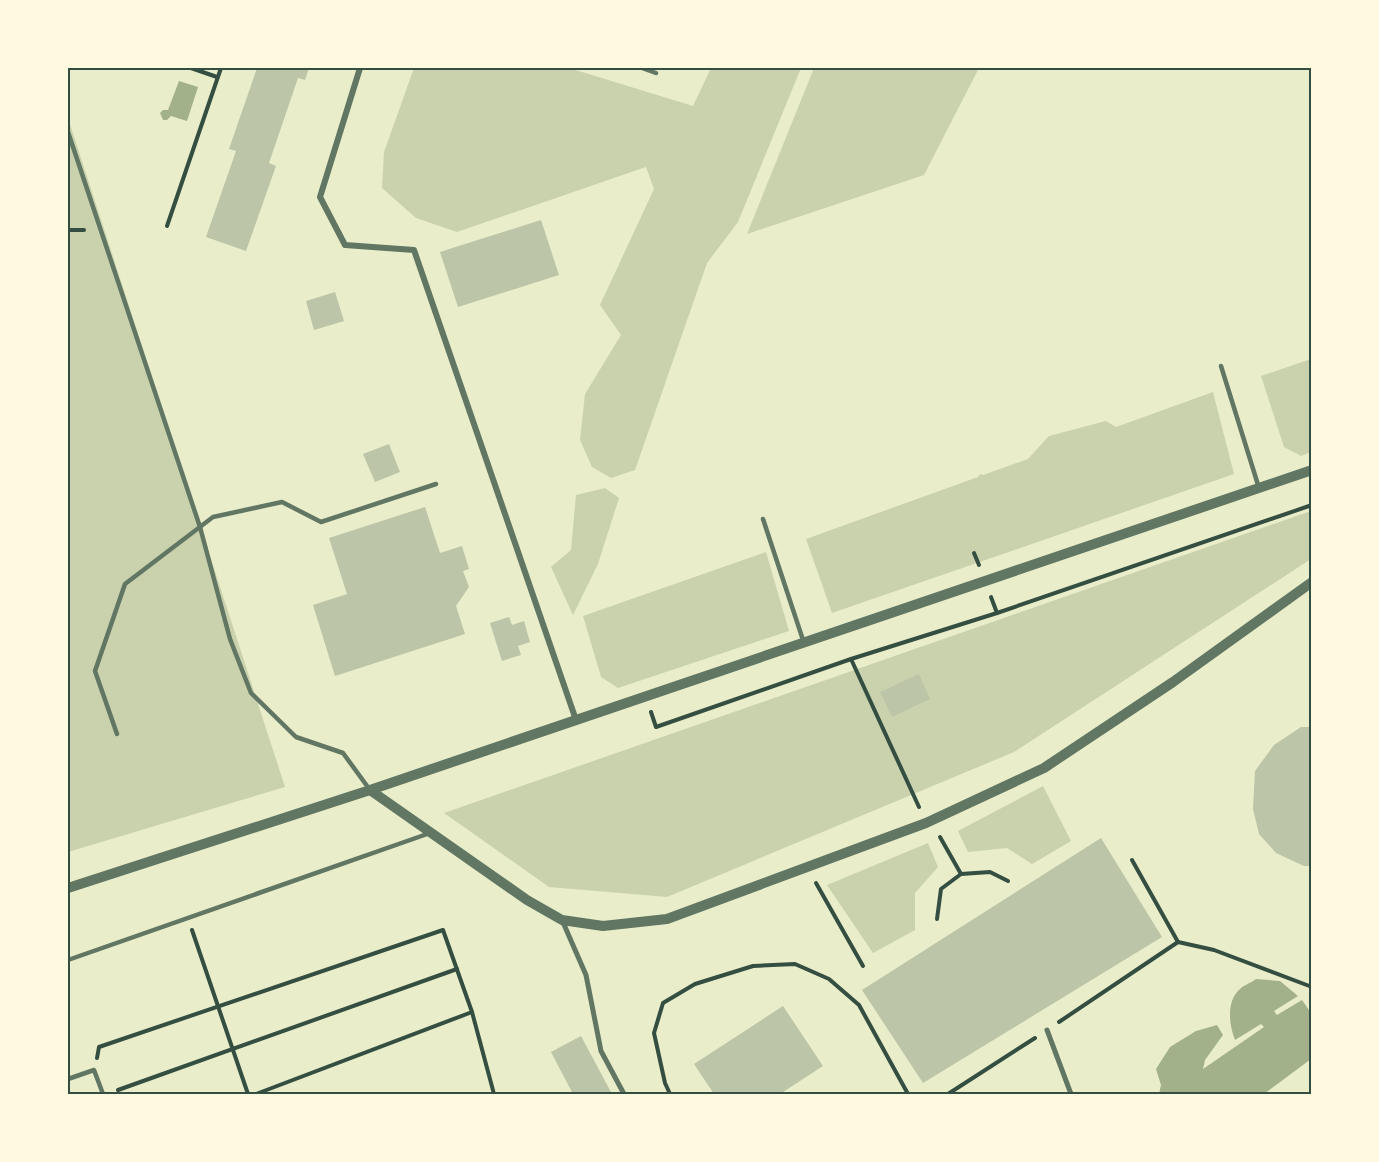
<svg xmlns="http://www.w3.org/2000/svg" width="1379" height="1162" font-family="'Golos Text',sans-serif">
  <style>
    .green { fill: #cad2ad }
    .water { fill: #a3b18a }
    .building { fill: #bcc5a7 }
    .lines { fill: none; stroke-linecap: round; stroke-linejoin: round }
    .path { stroke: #344e41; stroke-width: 4 }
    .service { stroke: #617663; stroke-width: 4.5 }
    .pedestrian { stroke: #617663; stroke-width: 5 }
    .minor { stroke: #617663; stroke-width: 6 }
    .tertiary { stroke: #617663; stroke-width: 10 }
    .neatline { fill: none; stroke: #344e41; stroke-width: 2 }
  </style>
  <rect width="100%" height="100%" fill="#e9edc9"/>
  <g class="green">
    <path d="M 414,68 L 569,68 L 693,106 L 711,68 L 801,68 L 738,222 L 707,263 L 635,470 L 611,478 L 592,467 L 580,440 L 585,394 L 621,335 L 600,305 L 654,189 L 646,167 L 457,232 L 416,218 L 382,188 L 384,152 Z"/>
    <path d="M 814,68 L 979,68 L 924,175 L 747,234 Z"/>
    <path d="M 68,118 L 285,787 L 68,852 Z"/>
    <path d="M 1311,359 L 1311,452 L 1301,456 L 1284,447 L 1261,376 Z"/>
    <path d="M 1213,392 L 1234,474 L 832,613 L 806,539 L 978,477 L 980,474 L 983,475 L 1028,459 L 1049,436 L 1106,421 L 1116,427 Z"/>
    <path d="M 605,488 L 619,498 L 598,564 L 573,615 L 551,567 L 571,550 L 576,495 Z"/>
    <path d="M 1311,511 L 1311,559 L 1014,752 L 667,897 L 549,887 L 444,813 Z"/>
    <path d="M 766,552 L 789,631 L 618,688 L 601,677 L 583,616 Z"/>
    <path d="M 1043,786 L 1071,841 L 1032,864 L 1007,848 L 968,852 L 958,831 Z"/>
    <path d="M 928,843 L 938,867 L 915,893 L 915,930 L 873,953 L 827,885 Z"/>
  </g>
  <g class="water">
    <path d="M 179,81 L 198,87 L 187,121 L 171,116 L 167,120 L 163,120 L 160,113 L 163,110 L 168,110 Z"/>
    <path d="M 1256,979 L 1280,981 L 1298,996 L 1274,1011 L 1277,1015 L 1302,1000 L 1311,1013 L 1311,1059 L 1264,1094 L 1159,1094 L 1161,1085 L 1156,1069 L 1170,1047 L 1196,1031 L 1217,1025 L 1223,1035 L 1205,1060 L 1203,1069 L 1264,1027 L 1261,1024 L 1235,1040 C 1229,1025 1226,1001 1240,989 C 1244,985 1251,983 1256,979 Z"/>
  </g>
  <g class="building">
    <path d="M 257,68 L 309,68 L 305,80 L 298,78 L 269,163 L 276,166 L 246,251 L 206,237 L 236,151 L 229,149 Z"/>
    <path d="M 541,220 L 559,275 L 458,307 L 440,252 Z"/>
    <path d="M 335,292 L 344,321 L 314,330 L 306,301 Z"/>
    <path d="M 389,444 L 400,472 L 375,482 L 363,454 Z"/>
    <path d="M 425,507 L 440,553 L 462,546 L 469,569 L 463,571 L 469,587 L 456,606 L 465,634 L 335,676 L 313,605 L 347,594 L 329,538 Z"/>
    <path d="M 509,617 L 512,625 L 524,621 L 530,642 L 518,646 L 521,655 L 502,661 L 490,623 Z"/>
    <path d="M 919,674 L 930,699 L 892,717 L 880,692 Z"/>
    <path d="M 1301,727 L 1312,727 L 1312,866 L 1304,866 L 1276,853 L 1259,834 L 1253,809 L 1255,771 L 1274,745 Z"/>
    <path d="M 1101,838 L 1162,937 L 923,1083 L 862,990 Z"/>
    <path d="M 783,1006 L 823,1066 L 780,1094 L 714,1094 L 694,1064 Z"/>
    <path d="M 581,1036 L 612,1094 L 573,1094 L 551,1052 Z"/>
  </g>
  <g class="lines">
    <g class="path">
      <path d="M 191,68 L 217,77"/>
      <path d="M 167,226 L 221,68"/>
      <path d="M 68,230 L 84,230"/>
      <path d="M 974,553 L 979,565"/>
      <path d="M 997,613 L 1312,505"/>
      <path d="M 851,659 L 997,613 L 991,597"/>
      <path d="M 651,712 L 656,727 L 851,659 L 919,807"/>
      <path d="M 940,837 L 961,874 L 990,872 L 1008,881"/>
      <path d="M 1132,860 L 1178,942 L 1214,950 L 1312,987"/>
      <path d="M 816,883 L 863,966"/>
      <path d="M 937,919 L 941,889 L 961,874"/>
      <path d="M 192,930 L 248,1094"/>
      <path d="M 1059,1022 L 1178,942"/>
      <path d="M 97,1058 L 99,1047 L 443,930 L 472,1012 L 494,1094"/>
      <path d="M 118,1090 L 457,969"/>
      <path d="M 256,1094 L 472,1012"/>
      <path d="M 670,1094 L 665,1083 L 654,1033 L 663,1003 L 695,984 L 753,966 L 795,964 L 829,979 L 859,1005 L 908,1094"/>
      <path d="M 948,1094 L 1035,1038"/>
    </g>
    <g class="service">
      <path d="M 642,68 L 656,73"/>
      <path d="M 68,132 L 200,527 L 230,639 L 251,693 L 296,737 L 343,753 L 370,790"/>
      <path d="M 1221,366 L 1259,488"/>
      <path d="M 763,519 L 804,643"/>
      <path d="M 117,734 L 95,671 L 125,584 L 213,517 L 282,502 L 321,522 L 436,484"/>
      <path d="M 68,960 L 430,833"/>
      <path d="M 68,1079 L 94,1070 L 103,1094"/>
    </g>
    <g class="pedestrian">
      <path d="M 562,920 L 586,975 L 601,1051 L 624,1094"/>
      <path d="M 1047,1030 L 1071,1094"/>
    </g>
    <path class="minor" d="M 360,68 L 320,197 L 345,245 L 414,250 L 576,720"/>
    <g class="tertiary">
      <path d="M 370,790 L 527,900 L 562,920 L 603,926 L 667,919 L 926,823 L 1044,768 L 1173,682 L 1312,582"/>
      <path d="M 68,888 L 370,790 L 1312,470"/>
    </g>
  </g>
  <rect width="1379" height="1162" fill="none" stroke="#fefae0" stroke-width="138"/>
  <rect x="69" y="69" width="1241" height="1024" class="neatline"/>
</svg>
